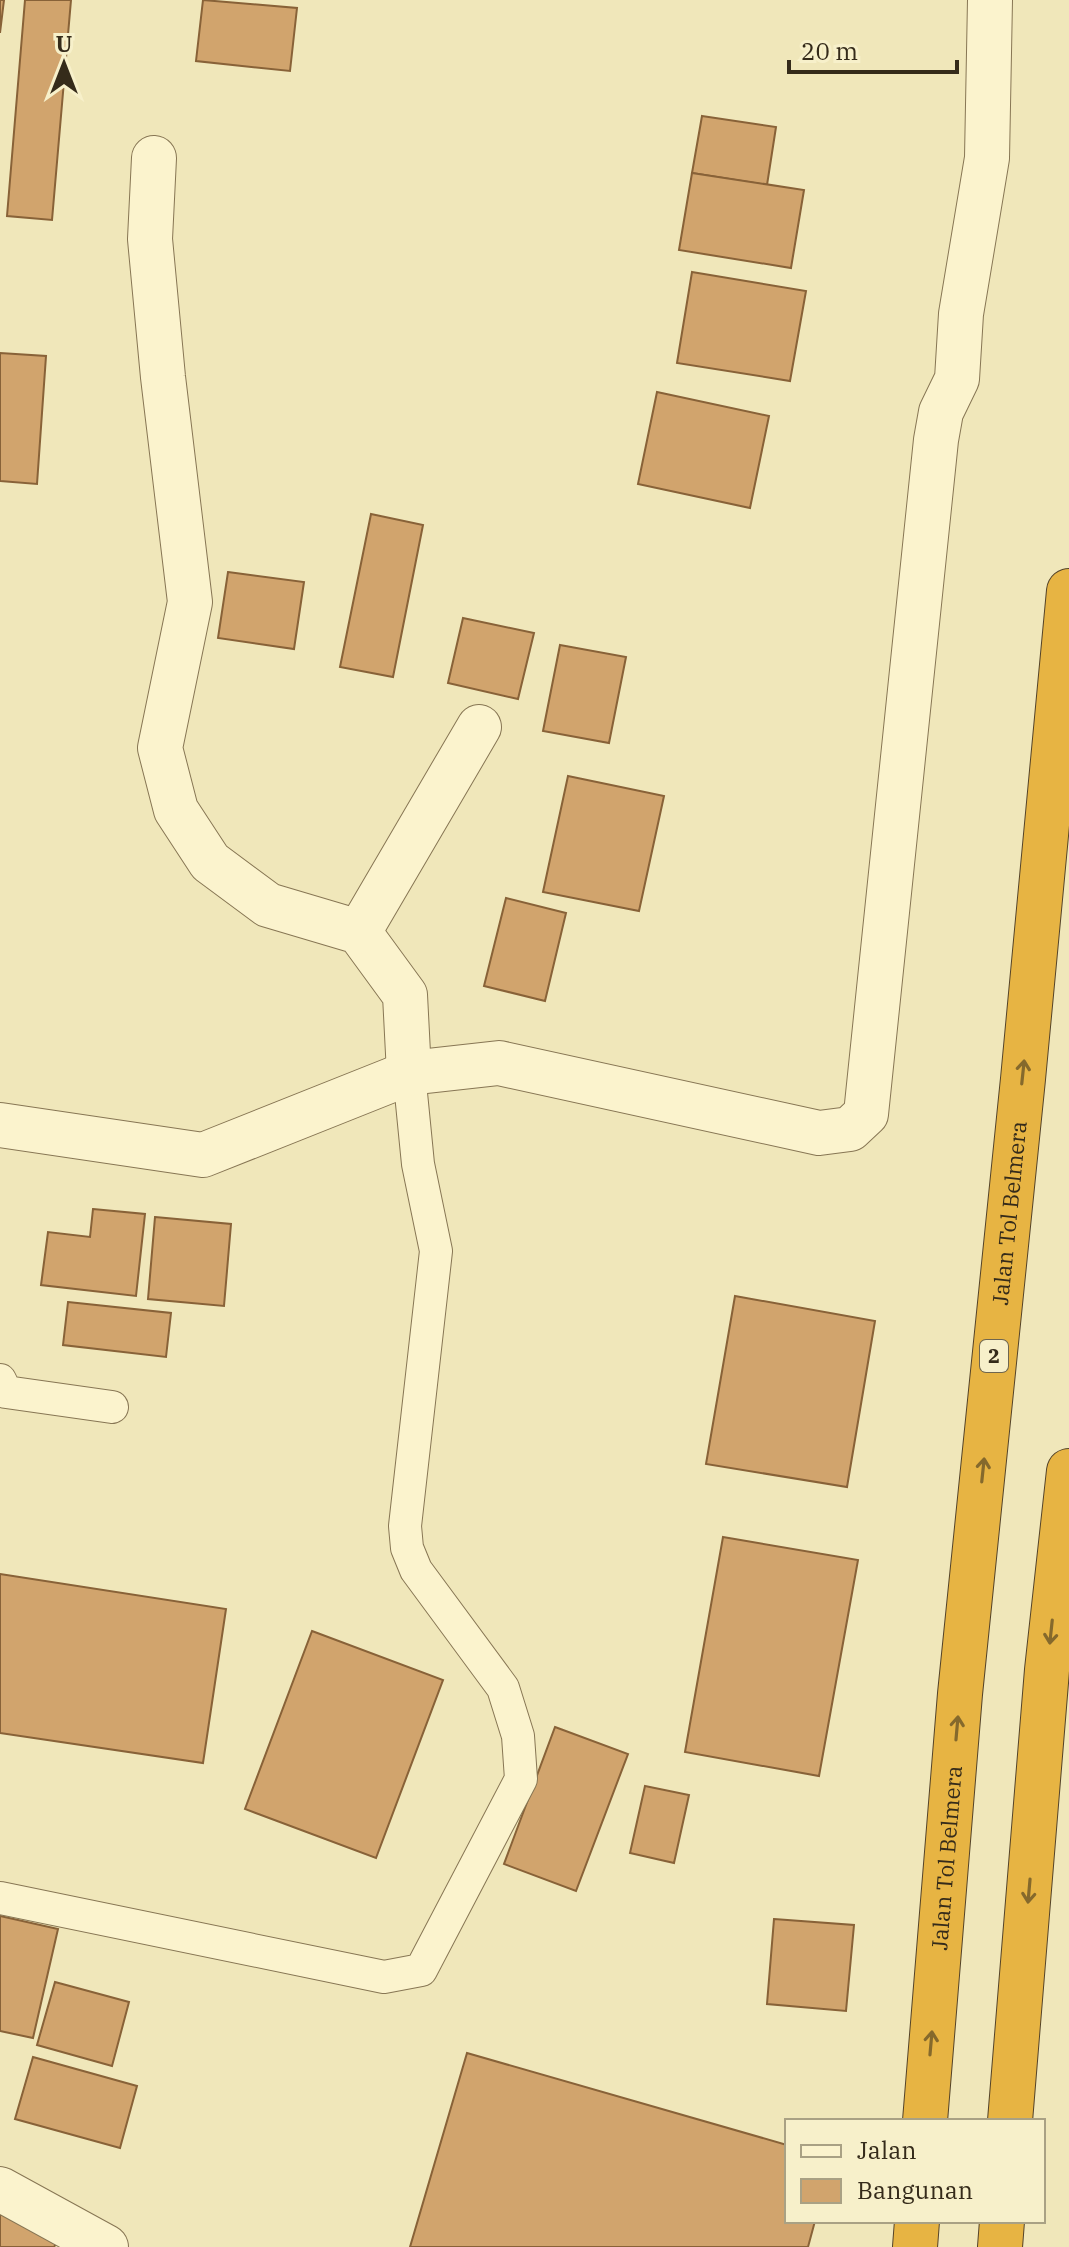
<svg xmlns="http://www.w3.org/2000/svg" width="1069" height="2247" font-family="'IBM Plex Serif',serif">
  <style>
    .building { fill: #d1a46d; stroke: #886238; stroke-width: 2 }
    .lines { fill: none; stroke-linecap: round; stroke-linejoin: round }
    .lane-casing { stroke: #877654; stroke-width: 34 }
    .street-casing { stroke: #877654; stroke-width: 46 }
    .highway-casing { stroke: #544329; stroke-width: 46 }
    .lane { stroke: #fbf3cd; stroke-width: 32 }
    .street { stroke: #fbf3cd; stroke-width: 44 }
    .highway { stroke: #e7b443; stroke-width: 44 }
    .oneway { stroke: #85692c }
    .labels { text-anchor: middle; stroke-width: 6; stroke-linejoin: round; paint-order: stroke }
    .shield { fill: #f7f0ca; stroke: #6f664f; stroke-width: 2 }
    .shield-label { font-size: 20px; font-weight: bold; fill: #352b1a }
    .street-label { font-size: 22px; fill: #352b1a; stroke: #f7f0ca }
  </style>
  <rect width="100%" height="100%" fill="#f0e7ba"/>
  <g class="building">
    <path d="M 0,0 L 4,0 L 0,33 Z"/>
    <path d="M 25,0 L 71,0 L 52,220 L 7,216 Z"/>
    <path d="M 203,0 L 297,8 L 290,71 L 196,61 Z"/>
    <path d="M 702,116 L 776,127 L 767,185 L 692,173 Z"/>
    <path d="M 692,173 L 804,190 L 791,268 L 679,250 Z"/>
    <path d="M 692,272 L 806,291 L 790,381 L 677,363 Z"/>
    <path d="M 0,353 L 46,356 L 37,484 L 0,481 Z"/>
    <path d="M 657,392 L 769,416 L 750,508 L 638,484 Z"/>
    <path d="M 371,514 L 423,525 L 393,677 L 340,667 Z"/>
    <path d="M 228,572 L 304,582 L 294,649 L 218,638 Z"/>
    <path d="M 463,618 L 534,633 L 518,699 L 448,683 Z"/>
    <path d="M 560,645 L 626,657 L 609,743 L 543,731 Z"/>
    <path d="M 568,776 L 664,796 L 639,911 L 543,892 Z"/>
    <path d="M 506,898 L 566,913 L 545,1001 L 484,986 Z"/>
    <path d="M 93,1209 L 145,1214 L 136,1296 L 41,1285 L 48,1232 L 90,1237 Z"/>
    <path d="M 155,1217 L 231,1224 L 224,1306 L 148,1299 Z"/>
    <path d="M 735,1296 L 875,1321 L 847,1487 L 706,1464 Z"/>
    <path d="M 68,1302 L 171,1313 L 166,1357 L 63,1345 Z"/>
    <path d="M 723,1537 L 858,1560 L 819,1776 L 685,1752 Z"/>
    <path d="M 0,1574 L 226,1609 L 203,1763 L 0,1733 Z"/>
    <path d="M 312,1631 L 443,1680 L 376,1858 L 245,1809 Z"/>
    <path d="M 555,1727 L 628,1754 L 576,1891 L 504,1864 Z"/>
    <path d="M 645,1786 L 689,1795 L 674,1863 L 630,1853 Z"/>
    <path d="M 0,1916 L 58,1929 L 33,2038 L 0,2031 Z"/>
    <path d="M 774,1919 L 854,1925 L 846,2011 L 767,2004 Z"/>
    <path d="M 55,1982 L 129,2002 L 112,2066 L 37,2045 Z"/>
    <path d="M 467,2053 L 787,2145 L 787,2221 L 815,2221 L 808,2247 L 410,2247 Z"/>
    <path d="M 33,2057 L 137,2086 L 120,2148 L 15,2119 Z"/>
    <path d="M 0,2208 L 60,2237 L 54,2247 L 0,2247 Z"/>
  </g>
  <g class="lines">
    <g class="lane-casing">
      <g id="lane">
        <path d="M 0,1380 L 6,1392 L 112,1407"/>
        <path d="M 0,1898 L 384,1977 L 421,1970 L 521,1779 L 518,1736 L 503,1688 L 416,1570 L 407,1548 L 405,1526 L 436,1251 L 418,1164 L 409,1073"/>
      </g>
    </g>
    <g class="street-casing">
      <g id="street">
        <path d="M 154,158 L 150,239 L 163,377 L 190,602 L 160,748 L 176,810 L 210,862 L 268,905 L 359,932 L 405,995 L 409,1073"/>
        <path d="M 359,932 L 479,727"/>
        <path d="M 0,1125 L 203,1155 L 409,1073 L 499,1063 L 819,1133 L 850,1129 L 866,1114 L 936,440 L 941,412 L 957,379 L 961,314 L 987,158 L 990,0"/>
        <path d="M 0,2189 L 106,2247"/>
      </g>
    </g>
    <g class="highway-casing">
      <g id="highway">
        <path id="s1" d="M 925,2121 L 960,1694 L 1023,1079 L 1069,591"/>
        <path d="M 1010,2121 L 1047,1670 L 1069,1471"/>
        <path d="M 915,2247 L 917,2221"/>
        <path d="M 1000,2247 L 1002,2221"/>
      </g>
    </g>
    <use href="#lane" class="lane"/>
    <use href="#street" class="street"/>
    <use href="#highway" class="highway"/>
  </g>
  <defs><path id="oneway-shaft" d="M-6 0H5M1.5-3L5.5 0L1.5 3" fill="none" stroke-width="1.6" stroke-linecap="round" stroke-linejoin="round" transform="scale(2)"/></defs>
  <g class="oneway">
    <use href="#oneway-shaft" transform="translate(1023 1072) rotate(-84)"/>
    <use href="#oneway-shaft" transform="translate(983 1470) rotate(-84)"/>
    <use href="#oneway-shaft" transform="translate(1051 1632) rotate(96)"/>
    <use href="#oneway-shaft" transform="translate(957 1728) rotate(-85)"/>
    <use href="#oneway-shaft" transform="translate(1029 1891) rotate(95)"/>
    <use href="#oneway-shaft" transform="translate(931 2043) rotate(-85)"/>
  </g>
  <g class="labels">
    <rect class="shield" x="980" y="1340" width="28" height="32" rx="6"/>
    <g class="shield-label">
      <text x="994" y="1363">2</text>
    </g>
    <g class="street-label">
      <text dy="8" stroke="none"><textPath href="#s1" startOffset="912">Jalan Tol Belmera</textPath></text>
      <text dy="8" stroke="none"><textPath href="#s1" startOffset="264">Jalan Tol Belmera</textPath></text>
    </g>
  </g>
  <rect x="785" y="2119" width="260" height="104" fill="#f7f0ca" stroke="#a9a184" stroke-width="2"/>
  <rect x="801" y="2145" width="40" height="12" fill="#fbf3cd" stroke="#a9a184" stroke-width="2"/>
  <text x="857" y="2159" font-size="24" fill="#352b1a">Jalan</text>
  <rect x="801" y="2179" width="40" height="24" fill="#d1a46d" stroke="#a9a184" stroke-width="2"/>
  <text x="857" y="2199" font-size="24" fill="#352b1a">Bangunan</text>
  <g transform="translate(64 64)" stroke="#f7f0ca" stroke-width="6" paint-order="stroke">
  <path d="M0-6L14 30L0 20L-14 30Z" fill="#352b1a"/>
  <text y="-12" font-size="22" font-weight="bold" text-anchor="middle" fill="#352b1a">U</text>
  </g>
  <path d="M789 60v12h168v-12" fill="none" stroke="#352b1a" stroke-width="4"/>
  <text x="801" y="60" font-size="24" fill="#352b1a" stroke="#f7f0ca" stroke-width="6" paint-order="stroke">20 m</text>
</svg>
